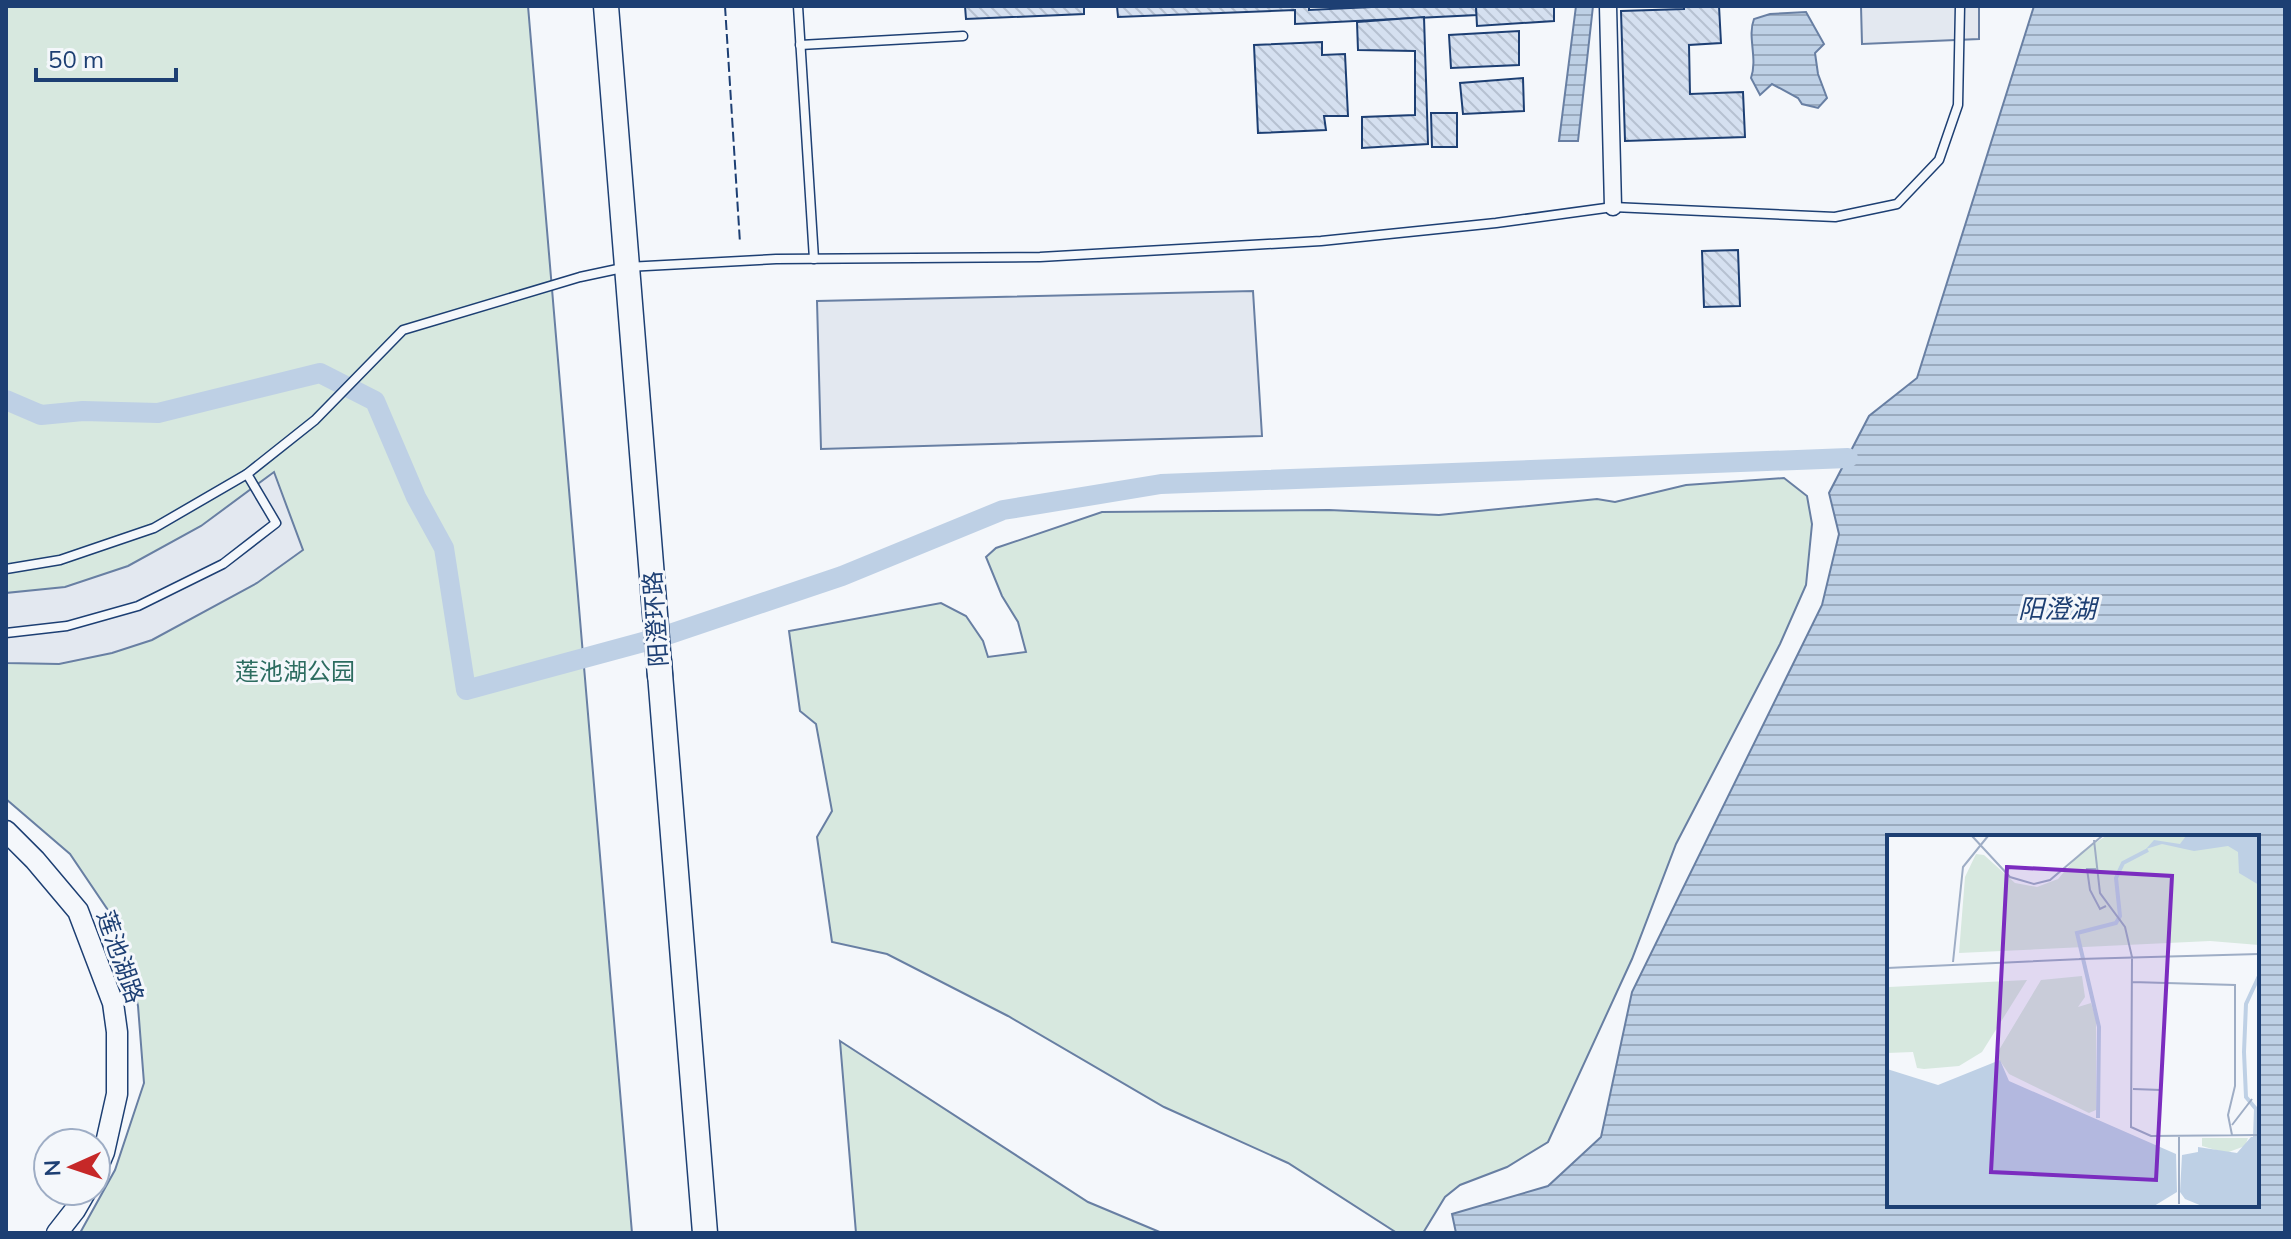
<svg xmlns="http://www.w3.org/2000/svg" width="2291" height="1239" font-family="Mulish,'Noto Sans SC',sans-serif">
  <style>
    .green { fill: #d7e8df; stroke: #687fa3; stroke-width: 2 }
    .parking { fill: #e3e8f0; stroke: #687fa3; stroke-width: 2 }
    .water { fill: url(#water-rules); stroke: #687fa3; stroke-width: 2; fill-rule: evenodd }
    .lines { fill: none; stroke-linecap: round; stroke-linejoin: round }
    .canal { stroke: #bed0e5; stroke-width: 20 }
    .building { fill: url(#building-back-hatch); stroke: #1d3f73; stroke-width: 2 }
    .service-casing { stroke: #1d3f73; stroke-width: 11 }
    .minor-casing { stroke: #1d3f73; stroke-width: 19 }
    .tertiary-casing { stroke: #1d3f73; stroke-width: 23 }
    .secondary-casing { stroke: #1d3f73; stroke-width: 27 }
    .service { stroke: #f4f7fb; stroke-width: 8 }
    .minor { stroke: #f4f7fb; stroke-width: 16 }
    .tertiary { stroke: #f4f7fb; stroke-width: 20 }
    .secondary { stroke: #f4f7fb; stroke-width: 24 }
    .fence { stroke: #1d3f73; stroke-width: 2; stroke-dasharray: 10 4; stroke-linecap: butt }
    .labels { text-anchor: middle; stroke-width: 6; stroke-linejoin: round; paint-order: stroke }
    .street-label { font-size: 24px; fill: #1d3f73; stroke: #f4f7fb }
    .park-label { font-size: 24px; fill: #2c6c60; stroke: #f4f7fb }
    .water-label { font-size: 26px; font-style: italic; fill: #1d3f73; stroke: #f4f7fb }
    .inset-river { fill: none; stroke: #bed0e5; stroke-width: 4 }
    .inset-road { fill: none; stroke: #9eadc5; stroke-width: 2 }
    .view { fill: #7b2cbf; fill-opacity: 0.15; stroke: #7b2cbf; stroke-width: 4 }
    .inset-edge { fill: none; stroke: #1d3f73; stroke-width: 4 }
  </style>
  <defs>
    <pattern id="water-rules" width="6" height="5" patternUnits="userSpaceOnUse" patternTransform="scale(2)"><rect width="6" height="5" fill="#bed0e5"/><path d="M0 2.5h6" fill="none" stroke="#9aaabe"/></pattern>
    <pattern id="building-back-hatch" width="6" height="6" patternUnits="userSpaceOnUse" patternTransform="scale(2)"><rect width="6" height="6" fill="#d5e0f0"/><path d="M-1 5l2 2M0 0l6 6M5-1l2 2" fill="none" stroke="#b6c1d1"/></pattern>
  </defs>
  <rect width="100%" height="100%" fill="#f4f7fb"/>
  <g class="green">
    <path d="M 6,6 L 528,6 L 632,1233 L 80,1233 L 115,1170 L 144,1083 L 138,1006 L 120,928 L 70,854 L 6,799 Z"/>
    <path d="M 1784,478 L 1807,496 L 1812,524 L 1806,585 L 1780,644 L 1676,844 L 1632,959 L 1548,1142 L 1507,1167 L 1460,1185 L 1445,1197 L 1423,1233 L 1397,1233 L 1288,1163 L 1164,1107 L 1008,1016 L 887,954 L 832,942 L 817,837 L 832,811 L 816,724 L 800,711 L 789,631 L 941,603 L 966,616 L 983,641 L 988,657 L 1026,652 L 1018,622 L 1002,596 L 986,557 L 996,548 L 1102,512 L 1329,510 L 1439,515 L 1597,499 L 1615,502 L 1686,485 Z"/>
    <path d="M 840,1041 L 1088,1202 L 1162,1233 L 856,1233 Z"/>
  </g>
  <g class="parking">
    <path d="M 1861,6 L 1979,6 L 1979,39 L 1862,44 Z"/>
    <path d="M 1253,291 L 1262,436 L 821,449 L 817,301 Z"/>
    <path d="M 274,472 L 303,550 L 257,583 L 152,640 L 112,653 L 59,664 L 6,663 L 6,593 L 65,587 L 128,566 L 201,526 Z"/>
  </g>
  <g class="water">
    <path d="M 1576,6 L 1593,6 L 1578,141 L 1559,141 Z"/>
    <path d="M 2034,6 L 2285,6 L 2285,1233 L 1456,1233 L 1452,1214 L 1548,1186 L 1601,1137 L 1632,992 L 1822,605 L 1839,534 L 1829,493 L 1869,416 L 1917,378 ZM 1889,837 L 2257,837 L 2257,1205 L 1889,1205 Z"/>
    <path d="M 1806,12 L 1824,44 L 1815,53 L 1818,74 L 1827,98 L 1818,108 L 1802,104 L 1798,98 L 1772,84 L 1760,95 L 1751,78 C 1758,58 1747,37 1754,19 L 1770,14 Z"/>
  </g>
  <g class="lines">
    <path class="canal" d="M 6,400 L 41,415 L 83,411 L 158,413 L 320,373 L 375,401 L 416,497 L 444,548 L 466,690 L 658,638 L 842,576 L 1003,510 L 1161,484 L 1848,458"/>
  </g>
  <g class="building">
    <path d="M 965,6 L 1084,6 L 1084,14 L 966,19 Z"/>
    <path d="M 1117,6 L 1309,6 L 1309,10 L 1393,6 L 1476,6 L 1477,15 L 1295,24 L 1295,10 L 1118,17 Z"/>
    <path d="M 1476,6 L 1554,6 L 1554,21 L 1477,26 Z"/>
    <path d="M 1684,6 L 1719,6 L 1721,43 L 1689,45 L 1690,94 L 1743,92 L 1745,137 L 1625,141 L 1621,11 L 1684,9 Z"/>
    <path d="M 1424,17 L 1428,144 L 1362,148 L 1362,117 L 1415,115 L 1415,51 L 1358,50 L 1357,22 Z"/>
    <path d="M 1519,31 L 1519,65 L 1451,68 L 1449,35 Z"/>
    <path d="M 1322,42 L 1322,55 L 1345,54 L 1348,116 L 1324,116 L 1326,130 L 1258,133 L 1254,45 Z"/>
    <path d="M 1523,78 L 1524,111 L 1463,114 L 1460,83 Z"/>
    <path d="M 1431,113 L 1457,113 L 1457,147 L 1432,147 Z"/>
    <path d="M 1738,250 L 1740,306 L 1704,307 L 1702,251 Z"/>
  </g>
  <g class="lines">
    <g class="service-casing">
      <g id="service">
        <path d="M 798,6 L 814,259"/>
        <path d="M 800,45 L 963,36"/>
        <path d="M 6,569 L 60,560 L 154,528 L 247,474 L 315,420 L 403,330 L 580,277 L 627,267 L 776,259 L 1040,257 L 1321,241 L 1496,223 L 1613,207 L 1835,217 L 1897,204 L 1939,160 L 1958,105 L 1960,6"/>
        <path d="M 6,633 L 67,626 L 138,606 L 223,564 L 276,523 L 247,474"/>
      </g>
    </g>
    <g class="minor-casing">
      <path id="minor" d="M 1608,6 L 1613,207"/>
    </g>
    <g class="tertiary-casing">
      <g id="tertiary">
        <path d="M 6,831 L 35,860 L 78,911 L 113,1003 L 117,1032 L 117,1094 L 104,1152 L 96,1171"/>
        <path d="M 57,1233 L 75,1210 L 86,1191"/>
      </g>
    </g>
    <g class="secondary-casing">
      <g id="secondary">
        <path d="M 606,6 L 660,676"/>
        <path d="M 659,661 L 705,1233"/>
      </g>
    </g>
    <use href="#service" class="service"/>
    <use href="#minor" class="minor"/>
    <use href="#tertiary" class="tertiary"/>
    <use href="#secondary" class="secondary"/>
    <path class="fence" d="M 725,6 L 740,243"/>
  </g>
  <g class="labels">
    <g class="street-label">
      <text transform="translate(656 619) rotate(-94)" y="8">阳澄环路</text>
      <text transform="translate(120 957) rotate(71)" y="8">莲池湖路</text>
    </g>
    <g class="park-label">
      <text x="295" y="680">莲池湖公园</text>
    </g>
    <g class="water-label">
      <text x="2057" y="618">阳澄湖</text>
    </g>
  </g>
  <g transform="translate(1887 835)">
    <rect width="372" height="372" fill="#f4f7fb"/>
    <path d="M 219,1 L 372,1 L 372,110 L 323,106 L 72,118 L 78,42 L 89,19 L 97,20 L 128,48 L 150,52 L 171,44 L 194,17 ZM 195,141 L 198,162 L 191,172 L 204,168 L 209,184 L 209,275 L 202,278 L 122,239 L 109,220 L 154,145 ZM 140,145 L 95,217 L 72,231 L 37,234 L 30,233 L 26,217 L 0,218 L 2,152 Z" fill="#d7e8df"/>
    <path d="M 315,303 L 361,303 L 358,311 L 339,318 L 315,311 Z" fill="#d7e8df"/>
    <path d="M 299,1 L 372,1 L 372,50 L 352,38 L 351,17 L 341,11 L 307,16 L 275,9 L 259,14 L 267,5 L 293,9 ZM 113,225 L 122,246 L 289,319 L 290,357 L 267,371 L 0,371 L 0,234 L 51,250 ZM 364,302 L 372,302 L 372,371 L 315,371 L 298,364 L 293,357 L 295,320 L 311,317 L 311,312 L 350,318 Z" fill="#bed0e5"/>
    <path class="inset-river" d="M 211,283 L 212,192 L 190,98 L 229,88 L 233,81 L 229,43 L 236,28 L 261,15M 368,302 L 369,274 L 359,262 L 357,217 L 359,169 L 372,141"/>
    <path class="inset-road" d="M 85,1 L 123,42 L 147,49 L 163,45 L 215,1M 207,5 L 213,58 L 238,92 L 245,122 L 244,292 L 264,301 L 372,300M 209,34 L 200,34 L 203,55 L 213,74 L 219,71M 192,124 L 372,119M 66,127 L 76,32 L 101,1M 0,133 L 195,124M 245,147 L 348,150 L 348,251 L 341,280 L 345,300M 246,254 L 274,255 L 274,262M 345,290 L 365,264M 292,369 L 292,302"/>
    <path class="view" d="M 120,32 L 285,41 L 269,345 L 104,337 Z"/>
    <rect width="372" height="372" class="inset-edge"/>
  </g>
  <rect width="2291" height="1239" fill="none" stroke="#1d3f73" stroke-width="16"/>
  <g transform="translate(72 1167) rotate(267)"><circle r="38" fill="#f4f7fb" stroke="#9eadc5" stroke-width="2"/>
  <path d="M0-6L14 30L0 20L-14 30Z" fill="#c62828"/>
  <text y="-12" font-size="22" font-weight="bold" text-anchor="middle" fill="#1d3f73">N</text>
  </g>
  <path d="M36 68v12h140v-12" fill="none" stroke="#1d3f73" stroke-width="4"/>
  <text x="48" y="68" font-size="24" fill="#1d3f73" stroke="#f4f7fb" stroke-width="6" paint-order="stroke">50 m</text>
</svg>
